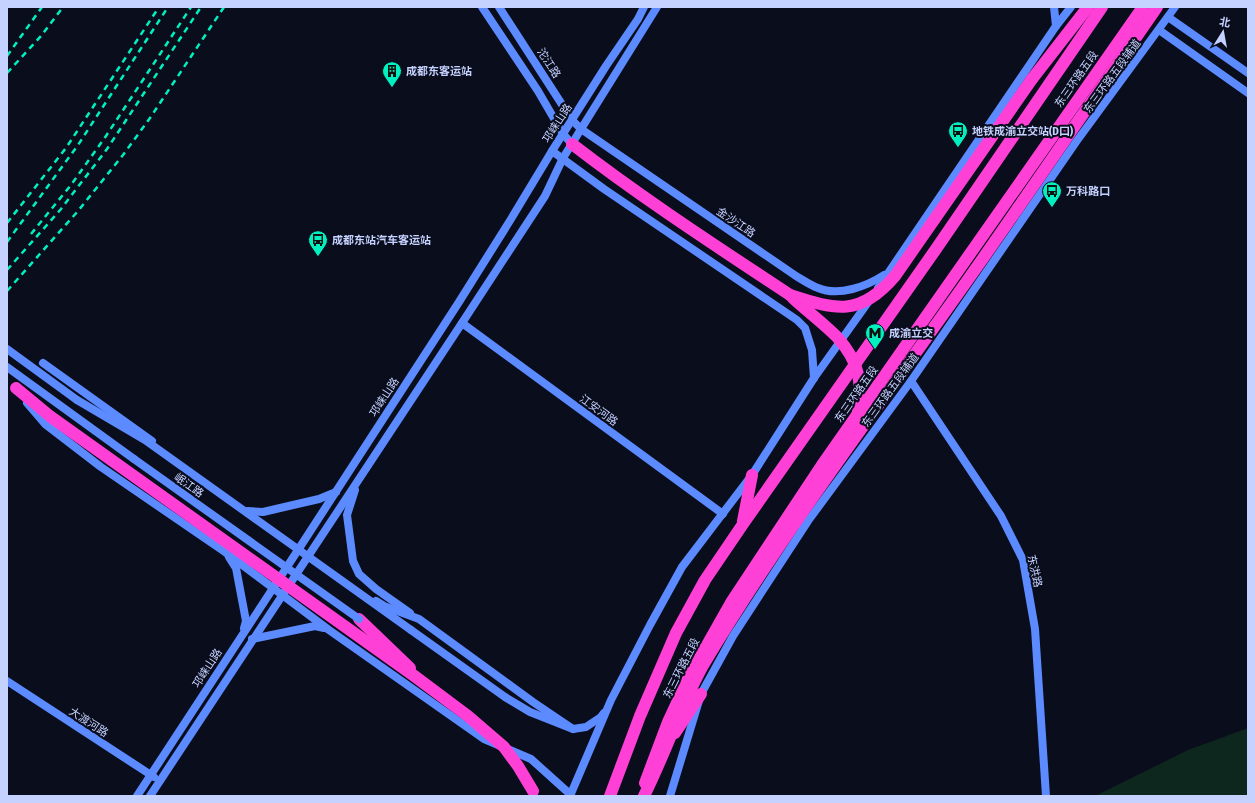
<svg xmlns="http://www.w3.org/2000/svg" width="1255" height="803" font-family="'Fira Sans Condensed','Noto Sans SC',sans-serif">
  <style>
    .green { fill: #0d261e }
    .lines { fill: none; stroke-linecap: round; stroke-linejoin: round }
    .secondary { stroke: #5c8aff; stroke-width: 8 }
    .highway { stroke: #ff40d6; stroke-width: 12 }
    .rail { stroke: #00f0bf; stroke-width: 2.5; stroke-dasharray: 6 5; stroke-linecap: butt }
    .secondary-bridge { stroke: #5c8aff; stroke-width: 8 }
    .highway-bridge { stroke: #ff40d6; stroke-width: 12 }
    .labels { text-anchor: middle; stroke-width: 4; stroke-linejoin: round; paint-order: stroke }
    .street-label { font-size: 11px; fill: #c5d1ff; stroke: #0a0d1c }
    .poi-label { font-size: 11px; font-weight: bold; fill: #c5d1ff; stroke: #0a0d1c; text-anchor: start }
  </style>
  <rect width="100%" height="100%" fill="#0a0d1c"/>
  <path class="green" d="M 1248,728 L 1248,796 L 1095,796 L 1188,750 Z"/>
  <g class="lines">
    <g class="secondary">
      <path d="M 482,7 L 538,91 L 563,134 L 572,144"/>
      <path d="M 499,7 L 572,120 L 581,129 L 796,276 C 803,280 810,285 818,288 C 839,297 867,286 884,275"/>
      <path d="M 1054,7 L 1056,26"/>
      <path d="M 1168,17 L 1248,73"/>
      <path d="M 1159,30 L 1248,93"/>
      <path d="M 552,151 L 604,189 L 797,320 L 805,328 L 812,350 L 814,378"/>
      <path d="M 878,288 L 1056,26 L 1071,7"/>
      <path d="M 462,323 L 723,514"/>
      <path d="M 7,349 L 77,400"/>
      <path d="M 43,363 L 152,441"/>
      <path d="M 7,367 L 134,459"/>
      <path d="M 911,381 L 1001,516 L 1023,560 L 1035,629 L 1046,796"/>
      <path d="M 27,403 L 45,424 L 101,467 L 225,552 L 329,630 L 484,739 L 531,759 L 571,795"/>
      <path d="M 355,490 L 347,515 L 353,561 L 359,574 L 376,589 L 410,613"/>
      <path d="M 248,511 L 263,512 L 319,499 L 336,492"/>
      <path d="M 229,557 L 236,568 L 246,621 L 244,628"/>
      <path d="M 376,601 L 384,606 L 419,619 L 533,702 L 573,729"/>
      <path d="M 411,630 L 505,697 L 530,712 L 573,729 L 586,727 L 601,717 L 604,713"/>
      <path d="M 252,639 L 315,626 L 324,628"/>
      <path d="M 7,681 L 154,777"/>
      <path d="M 137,796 L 300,547 L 459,302 L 511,219 L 552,151 L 606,66 L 638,19 L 644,7"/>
      <path d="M 150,796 L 462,323 L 545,196 L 563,158 L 657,7"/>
      <path d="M 570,796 L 611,700 L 650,625 L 682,567 L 752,475 L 814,378 L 869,301"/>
      <path d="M 670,796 L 701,694 L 733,636 L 808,521 L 911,381 L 1076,142 L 1175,7"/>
    </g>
    <g class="highway">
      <path d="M 1032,79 L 1088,7"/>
      <path d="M 572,144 C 642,198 716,246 790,295"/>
      <path d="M 1018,208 L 1157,7"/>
      <path d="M 16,388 L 51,417"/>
      <path d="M 743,521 L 752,475"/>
      <path d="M 359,619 L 410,668"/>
      <path d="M 675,733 L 701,694"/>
      <path d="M 645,783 L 668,722 L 689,677 L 732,601 L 822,465 L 1143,7"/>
      <path d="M 610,796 L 640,716 L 676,633 L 705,580 L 743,524 L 936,249 L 1102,7"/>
    </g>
    <g class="rail">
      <path d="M 7,56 L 42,7"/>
      <path d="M 7,73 L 41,36 L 63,7"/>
      <path d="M 7,223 L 66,148 L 159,7"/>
      <path d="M 31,234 L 71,185 L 106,136 L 191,7"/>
      <path d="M 7,242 L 78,145 L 168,7"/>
      <path d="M 7,270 L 61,209 L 107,149 L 201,7"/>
      <path d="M 7,291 L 78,211 L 123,155 L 150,118 L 224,7"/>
    </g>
    <g class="secondary-bridge">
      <path d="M 77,400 L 145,440 L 411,630"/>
      <path d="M 134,459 L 359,619"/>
    </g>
    <g class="highway-bridge">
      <path d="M 790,295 C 836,310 860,317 895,276 L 1032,79"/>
      <path d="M 793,298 C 807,311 823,323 837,337 C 846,347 855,361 858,374 C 862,392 858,419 853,436"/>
      <path d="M 51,417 L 413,675 L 468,716 L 504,747 L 518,766 L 533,791"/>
      <path d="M 644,796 C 662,760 675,723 692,687 C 696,679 700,670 705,662 C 800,505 914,360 1018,208"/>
    </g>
  </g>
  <defs>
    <g id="building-pin" transform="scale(1)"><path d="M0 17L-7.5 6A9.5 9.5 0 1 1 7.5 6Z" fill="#00f0bf" stroke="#0a0d1c"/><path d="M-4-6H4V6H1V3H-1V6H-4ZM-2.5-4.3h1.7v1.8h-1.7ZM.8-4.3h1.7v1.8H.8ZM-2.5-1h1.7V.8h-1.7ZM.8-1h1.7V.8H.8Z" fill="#111"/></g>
    <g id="bus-pin" transform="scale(1)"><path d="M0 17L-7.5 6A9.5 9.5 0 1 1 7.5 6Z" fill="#00f0bf" stroke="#0a0d1c"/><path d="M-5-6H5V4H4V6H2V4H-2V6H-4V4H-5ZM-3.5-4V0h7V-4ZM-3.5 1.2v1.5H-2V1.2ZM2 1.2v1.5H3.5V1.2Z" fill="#111"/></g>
    <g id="metro-pin" transform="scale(1)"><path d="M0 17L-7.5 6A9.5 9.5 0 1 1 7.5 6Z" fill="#00f0bf" stroke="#0a0d1c"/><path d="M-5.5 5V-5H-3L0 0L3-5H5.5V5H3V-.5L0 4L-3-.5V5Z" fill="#111"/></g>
  </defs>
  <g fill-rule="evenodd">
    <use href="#building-pin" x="392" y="71"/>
    <use href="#bus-pin" x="958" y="131"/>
    <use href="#bus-pin" x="1052" y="191"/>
    <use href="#bus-pin" x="318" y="240"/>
    <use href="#metro-pin" x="875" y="333"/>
  </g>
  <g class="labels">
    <g class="street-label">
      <text transform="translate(549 63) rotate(57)" y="4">沱江路</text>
      <text transform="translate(1112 76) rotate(-54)" y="4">东三环路五段辅道</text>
      <text transform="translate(1076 79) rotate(-55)" y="4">东三环路五段</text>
      <text transform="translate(557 123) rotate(-57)" y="4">邛崃山路</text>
      <text transform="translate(736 222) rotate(34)" y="4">金沙江路</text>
      <text transform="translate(890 390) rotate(-54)" y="4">东三环路五段辅道</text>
      <text transform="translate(856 394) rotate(-55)" y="4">东三环路五段</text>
      <text transform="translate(384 397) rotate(-57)" y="4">邛崃山路</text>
      <text transform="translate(599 410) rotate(36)" y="4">江安河路</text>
      <text transform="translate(189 485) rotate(35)" y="4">岷江路</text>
      <text transform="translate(1035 571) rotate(77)" y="4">东洪路</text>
      <text transform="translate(207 668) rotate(-57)" y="4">邛崃山路</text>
      <text transform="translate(681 668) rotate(-63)" y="4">东三环路五段</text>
      <text transform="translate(89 722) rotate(33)" y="4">大渡河路</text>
    </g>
    <g class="poi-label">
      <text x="406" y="75">成都东客运站</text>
      <text x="972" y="135">地铁成渝立交站(D口)</text>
      <text x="1066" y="195">万科路口</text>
      <text x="332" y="244">成都东站汽车客运站</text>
      <text x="889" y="337">成渝立交</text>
    </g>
  </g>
  <rect width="1255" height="803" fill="none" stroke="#c5d1ff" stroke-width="16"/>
  <g transform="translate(1223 32) rotate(11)" stroke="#0a0d1c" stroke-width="3" paint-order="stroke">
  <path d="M0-3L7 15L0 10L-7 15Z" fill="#c5d1ff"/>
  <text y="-6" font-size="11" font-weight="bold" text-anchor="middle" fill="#c5d1ff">北</text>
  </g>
</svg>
